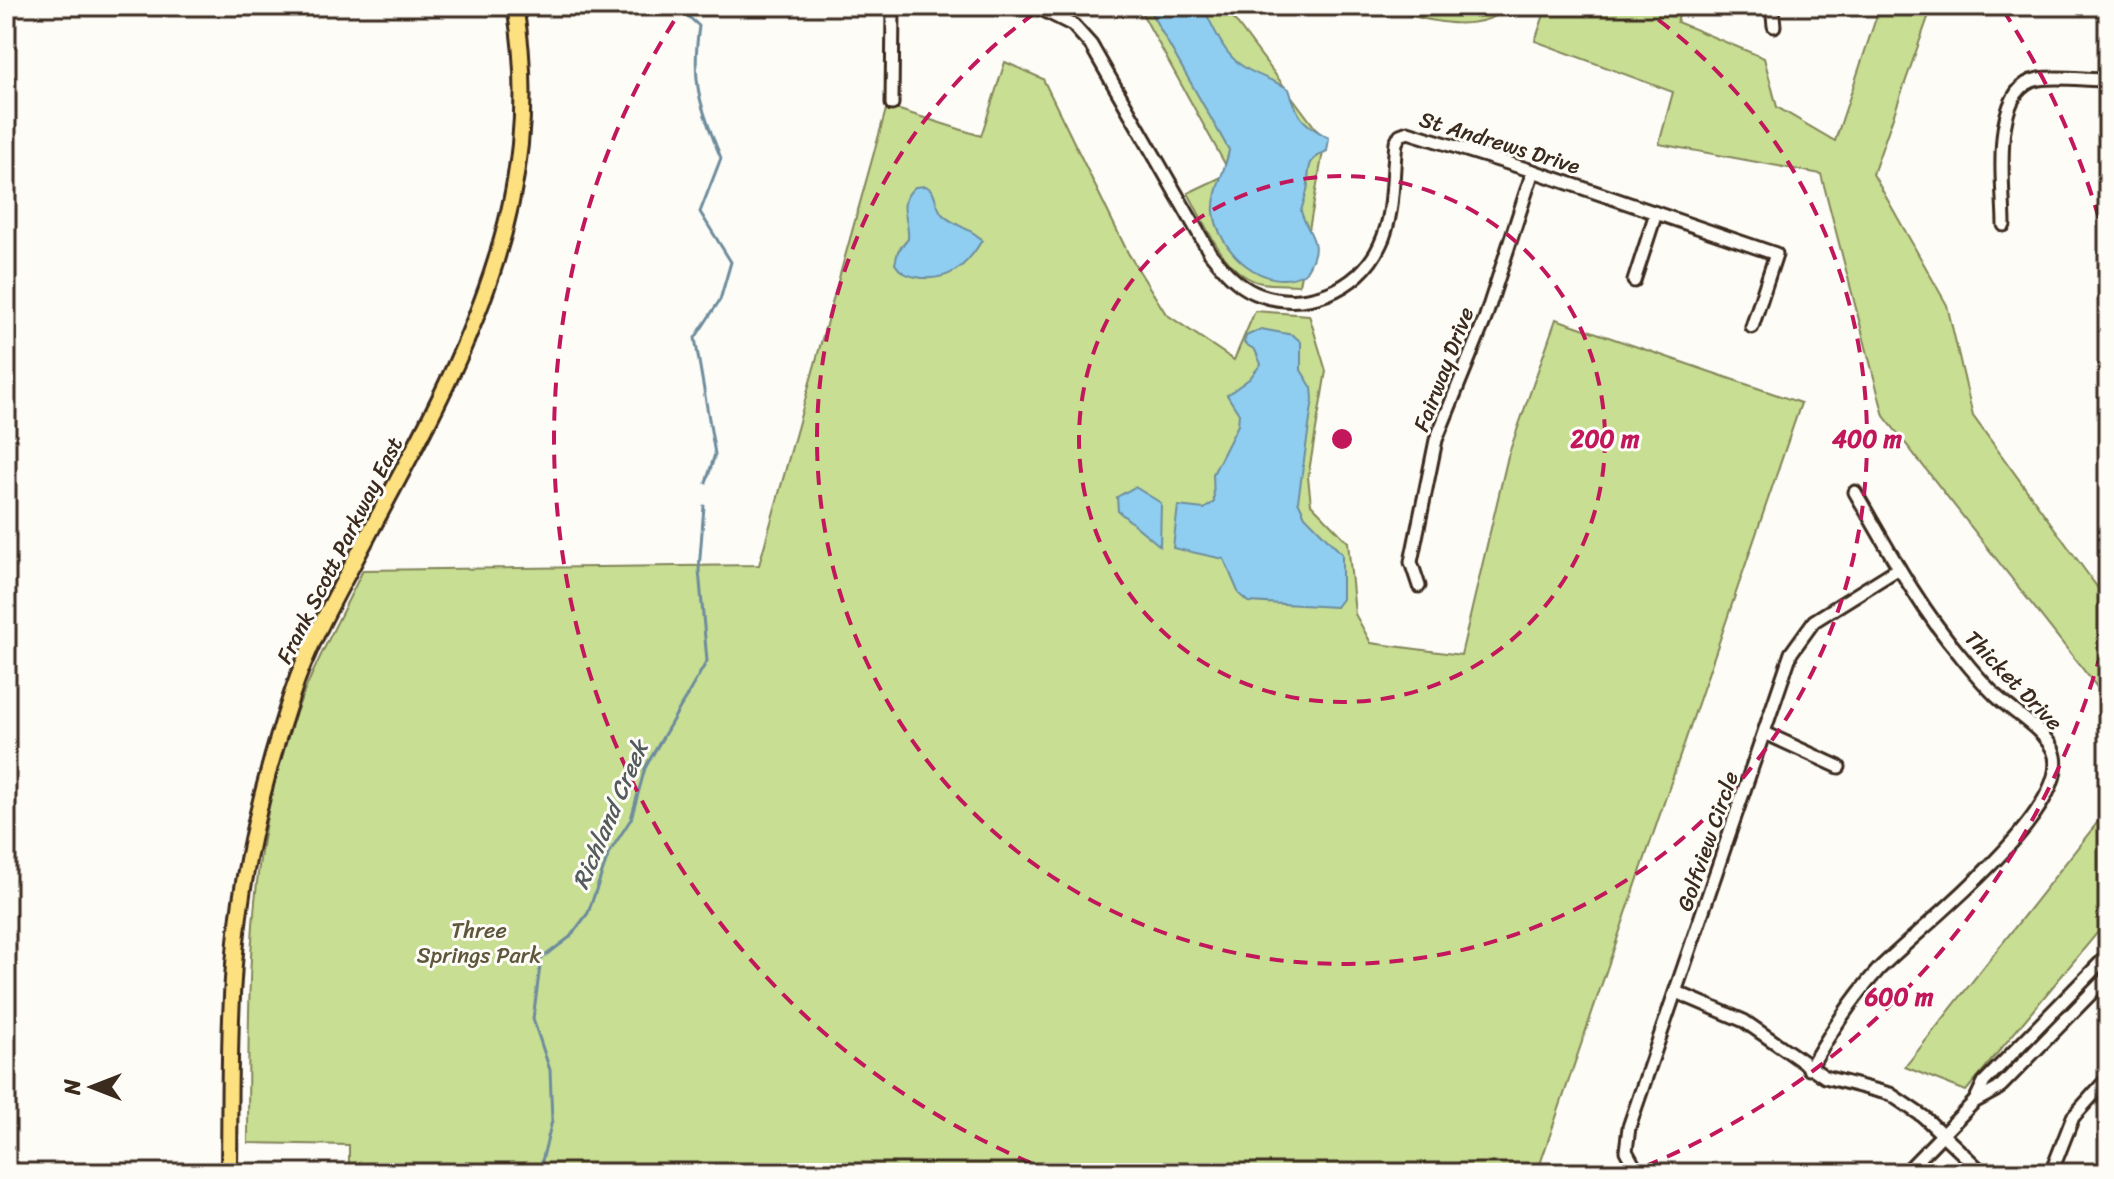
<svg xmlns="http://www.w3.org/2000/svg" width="2114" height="1179" font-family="Sriracha,sans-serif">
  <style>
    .green { fill: #c8de93; stroke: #828458; stroke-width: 2 }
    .water { fill: #8fcef0; stroke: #6d8c9c; stroke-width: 2 }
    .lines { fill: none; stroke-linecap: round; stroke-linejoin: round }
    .stream { stroke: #6d8c9c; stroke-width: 3 }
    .minor-casing { stroke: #3b2a1e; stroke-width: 17 }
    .major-casing { stroke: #3b2a1e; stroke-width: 20 }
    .minor { stroke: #fdfcf7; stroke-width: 11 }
    .major { stroke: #fde080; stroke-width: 14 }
    .ring { fill: none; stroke: #c2185b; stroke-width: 4; stroke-dasharray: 14 10 }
    .labels { text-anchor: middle; stroke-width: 6; stroke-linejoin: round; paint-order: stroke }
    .street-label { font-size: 22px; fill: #3b2a1e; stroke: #fdfcf7 }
    .park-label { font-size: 22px; fill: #5e573b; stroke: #fdfcf7 }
    .water-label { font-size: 24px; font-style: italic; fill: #545b5d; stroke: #fdfcf7 }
    .centre { fill: #c2185b; stroke: #fdfcf7; stroke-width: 4 }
    .ring-label { font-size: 24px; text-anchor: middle; font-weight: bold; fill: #c2185b; stroke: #fdfcf7; stroke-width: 6; stroke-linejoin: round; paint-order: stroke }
  </style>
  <rect width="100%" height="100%" fill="#fdfcf7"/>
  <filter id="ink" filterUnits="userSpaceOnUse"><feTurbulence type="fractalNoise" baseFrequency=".0125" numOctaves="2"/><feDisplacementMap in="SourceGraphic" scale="16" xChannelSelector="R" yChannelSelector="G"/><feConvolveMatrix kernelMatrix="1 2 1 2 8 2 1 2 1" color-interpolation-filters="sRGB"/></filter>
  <g filter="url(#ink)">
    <g class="green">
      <path d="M 1138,6 L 1224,6 L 1325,141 L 1299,285 C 1287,284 1274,285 1262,283 C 1224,276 1205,223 1188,193 L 1230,173 Z"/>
      <path d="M 1403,6 L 1511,6 C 1480,33 1437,23 1401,13 Z"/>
      <path d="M 1547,6 L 1682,6 L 1677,22 L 1764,58 L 1777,107 L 1835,141 L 1880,6 L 1932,6 L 1873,174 L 1947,305 L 1973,416 L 2108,602 L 2108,701 L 1884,416 L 1821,174 L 1659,144 L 1673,92 L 1535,41 Z"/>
      <path d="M 1005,62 L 1043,79 L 1128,253 L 1166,314 L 1234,360 L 1255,311 L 1309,315 L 1326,371 L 1308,477 L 1311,504 L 1348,542 L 1355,614 L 1371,643 L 1461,655 L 1508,456 L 1556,319 L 1801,403 L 1537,1173 L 349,1173 L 349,1145 L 248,1143 C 249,995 244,843 300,702 C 318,657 342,614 363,570 L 759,565 L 887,106 L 981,136 Z"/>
      <path d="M 2108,809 L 2108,920 L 1966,1091 L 1905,1067 Z"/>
    </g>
    <g class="water">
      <path d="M 1147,6 L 1202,6 C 1216,30 1222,55 1247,69 C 1261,77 1276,81 1289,89 C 1299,120 1301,122 1329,138 L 1327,151 C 1308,160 1309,165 1308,183 C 1308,192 1303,203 1301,211 C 1308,237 1326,241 1305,273 C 1266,295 1218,252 1214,212 C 1212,193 1226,169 1229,150 Z"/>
      <path d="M 926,186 C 938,193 934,204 942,214 C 953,226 972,228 982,240 C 967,266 948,283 916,277 C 906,275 900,272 895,264 L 898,251 L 908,239 C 910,219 895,204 915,187 Z"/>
      <path d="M 1261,329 L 1293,335 L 1301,342 L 1301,370 L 1312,388 L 1313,399 L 1298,501 L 1305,516 L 1342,554 L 1342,599 L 1336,607 L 1248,602 L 1239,594 L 1224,559 L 1173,548 L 1178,506 L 1204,509 L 1214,502 L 1213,474 L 1238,425 L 1239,414 L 1227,395 L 1249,379 L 1261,364 L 1255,350 L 1244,343 L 1246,336 Z"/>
      <path d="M 1135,487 L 1161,503 L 1160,546 L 1118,511 L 1117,497 Z"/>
    </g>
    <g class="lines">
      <g class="stream">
        <path d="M 637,6 L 678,7 L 699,26 C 691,82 700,107 721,158 L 700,212 L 731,262 L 720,300 L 695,338 L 715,454 L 706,483"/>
        <path d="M 539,1173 L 552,1121 L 550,1070 L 533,1019 L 541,959 L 570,937 L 588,913 L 609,853 L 631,819 L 645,768 L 707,661 L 699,570 L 704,506"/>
      </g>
      <g class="minor-casing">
        <g id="minor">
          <path d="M 1035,6 L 1073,25 L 1091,45 L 1210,253 C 1223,269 1236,285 1255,293 C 1302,313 1359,291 1380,245 C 1395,215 1392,175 1396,143 L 1400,135 L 1408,132 L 1533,171 L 1776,254 L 1752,327"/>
          <path d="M 1772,6 L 1774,26"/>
          <path d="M 892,104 L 893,6"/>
          <path d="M 2004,225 C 2004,187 1989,87 2039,79 C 2060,76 2086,80 2108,80"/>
          <path d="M 1634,281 L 1656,213"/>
          <path d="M 1419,586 L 1411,562 L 1436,440 L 1485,319 L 1533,171"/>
          <path d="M 1765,733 L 1839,767"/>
          <path d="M 1676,992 L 1744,1021 L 1825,1077 L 1890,1094 L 1924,1117 L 1983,1173"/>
          <path d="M 1809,1069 C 1830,1034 1850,1001 1878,970 C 1914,932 2079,807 2053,750 C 2042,728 2014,713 1996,696 C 1983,683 1971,669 1960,655 C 1918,606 1887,547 1855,492"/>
          <path d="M 1975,1101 L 1984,1082 L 2108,955"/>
          <path d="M 1638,1173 L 1626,1151 L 1629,1127 L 1791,653 L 1814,621 L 1899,568"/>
          <path d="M 1905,1173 L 1974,1102 L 1998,1089 L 2108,976"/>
          <path d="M 2051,1173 L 2073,1117 L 2108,1078"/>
        </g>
      </g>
      <g class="major-casing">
        <path id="major" d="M 229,1173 C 230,1087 228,1000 239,915 C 249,840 268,766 292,694 C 311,636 344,582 372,528 C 462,361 549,204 515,6"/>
      </g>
      <use href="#minor" class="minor"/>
      <use href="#major" class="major"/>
    </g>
  </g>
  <g class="ring">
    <circle cx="1342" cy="439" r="263"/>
    <path d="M1639 6A525 525 0 1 1 1045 6"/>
    <path d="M2107 630A788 788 0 0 1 1631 1172M1053 1172A788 788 0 0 1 681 10M2003 10A788 788 0 0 1 2107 248"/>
  </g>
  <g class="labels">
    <g class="street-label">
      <text transform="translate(1500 142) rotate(17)" y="8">St Andrews Drive</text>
      <text transform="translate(1443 369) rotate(-69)" y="8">Fairway Drive</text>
      <text transform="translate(339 550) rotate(-63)" y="8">Frank Scott Parkway East</text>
      <text transform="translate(2014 680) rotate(46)" y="8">Thicket Drive</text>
      <text transform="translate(1707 841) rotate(-71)" y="8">Golfview Circle</text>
    </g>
    <g class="park-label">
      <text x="479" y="938">Three<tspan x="479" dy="25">Springs Park</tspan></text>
    </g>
    <g class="water-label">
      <text transform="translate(610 815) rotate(-67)" y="8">Richland Creek</text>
    </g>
  </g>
  <circle cx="1342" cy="439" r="12" class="centre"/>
  <g class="ring-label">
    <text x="1605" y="447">200 m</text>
    <text x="1867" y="447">400 m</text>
    <text x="1899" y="1005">600 m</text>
  </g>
  <rect width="2114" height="1179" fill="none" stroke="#fdfcf7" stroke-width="32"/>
  <rect x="16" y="16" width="2082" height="1147" fill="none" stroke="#3b2a1e" stroke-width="3" filter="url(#ink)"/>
  <g transform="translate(92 1087) rotate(270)" stroke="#fdfcf7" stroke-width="6" paint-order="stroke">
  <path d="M0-6L14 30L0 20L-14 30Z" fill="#3b2a1e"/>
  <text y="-12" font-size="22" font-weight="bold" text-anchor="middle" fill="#3b2a1e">N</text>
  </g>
</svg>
